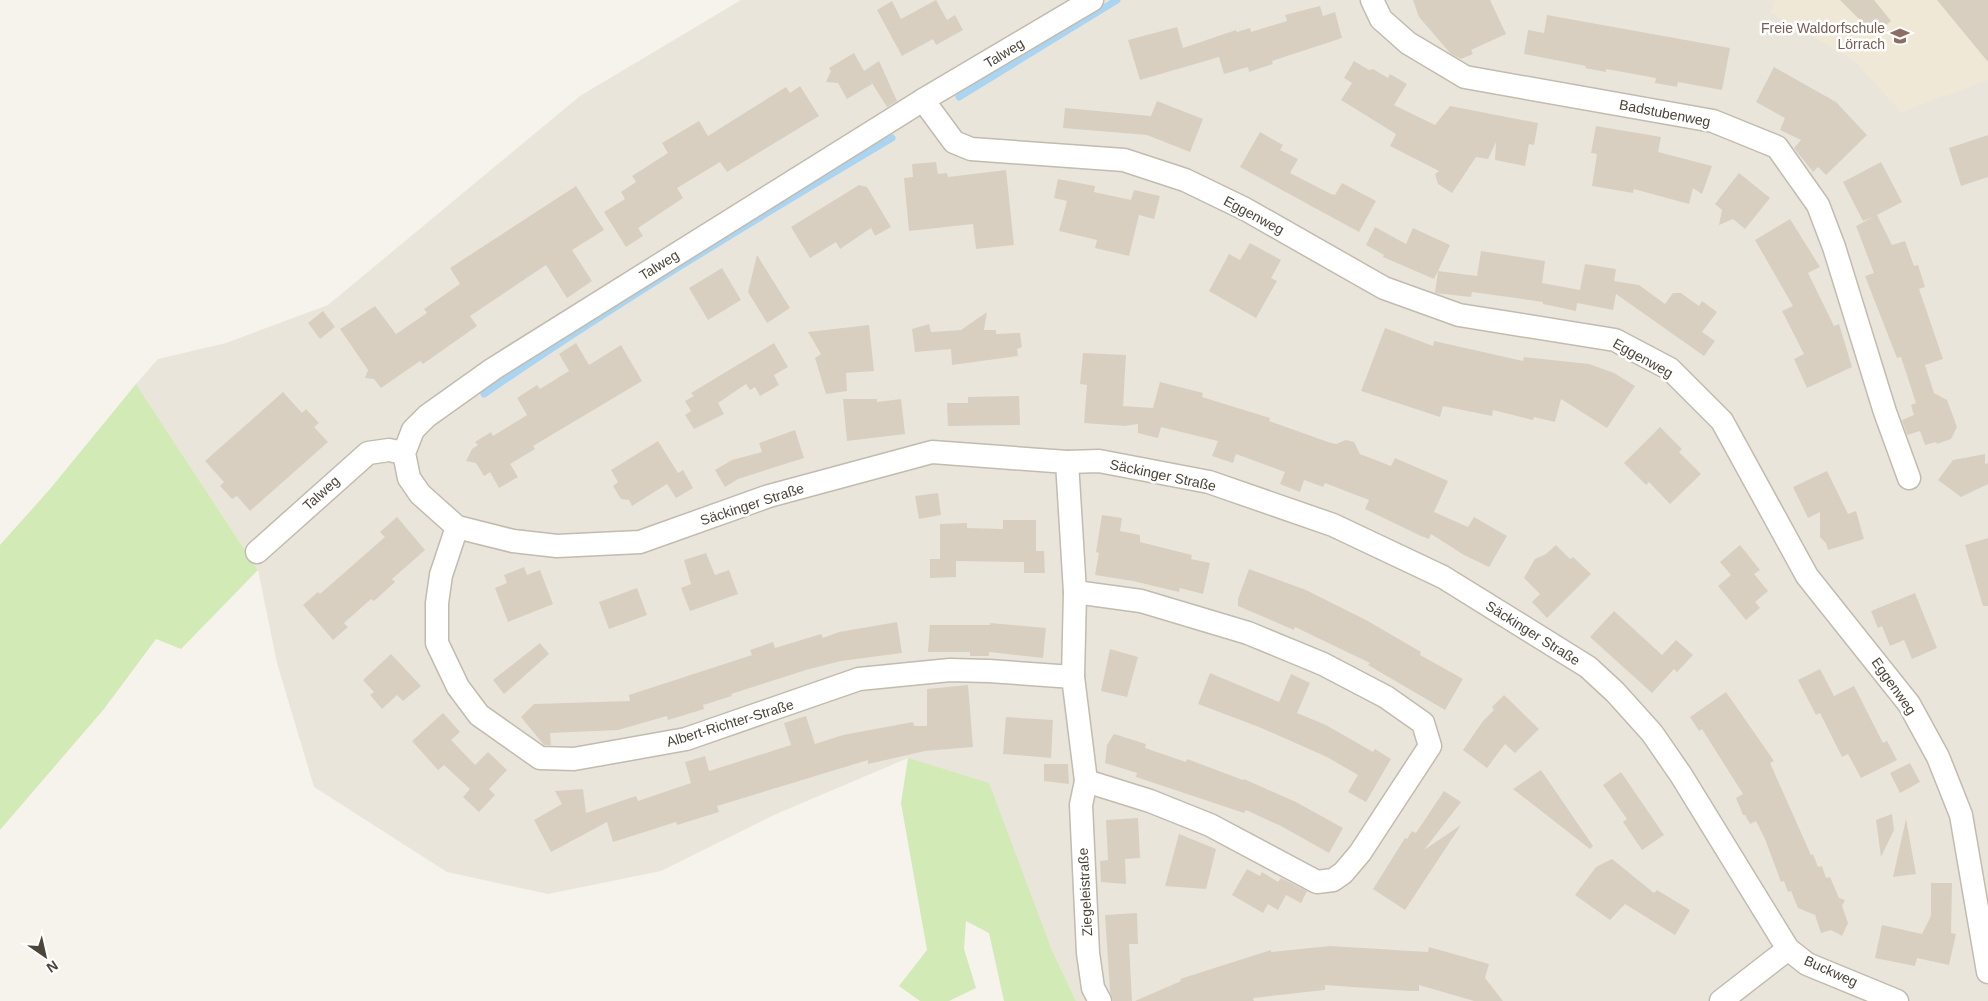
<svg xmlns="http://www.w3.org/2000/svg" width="1988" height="1001" font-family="Helvetica,sans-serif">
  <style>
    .residential { fill: #eae5da }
    .education { fill: #efe8d6 }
    .green { fill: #d2eab5 }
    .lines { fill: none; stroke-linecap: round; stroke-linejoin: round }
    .stream { stroke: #a9d4f2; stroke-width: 7 }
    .building { fill: #d8cfc1 }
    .street-casing { stroke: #c2bbae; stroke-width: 25 }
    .street { stroke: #fff; stroke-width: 22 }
    .labels { text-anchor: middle; stroke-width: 5; stroke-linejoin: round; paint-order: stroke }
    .education-label { font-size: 14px; fill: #785e54; stroke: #fff; text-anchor: end }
    .street-label { font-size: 14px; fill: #4b4439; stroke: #fff }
  </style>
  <rect width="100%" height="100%" fill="#f6f3ec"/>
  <path class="residential" d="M 741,0 L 1988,0 L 1988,1001 L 1076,1001 L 1051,948 L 908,758 L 774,815 L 661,871 L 548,894 L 447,872 L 314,787 L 277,663 L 258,570 L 136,384 L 158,359 L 226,343 L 328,305 L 580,96 Z"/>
  <path class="education" d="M 1775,0 L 1988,0 L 1988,80 L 1901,112 L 1854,60 L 1771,13 Z"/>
  <g class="green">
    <path d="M 136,384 L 258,570 L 181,649 L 156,639 L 104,709 L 0,830 L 0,545 L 50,489 Z"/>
    <path d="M 908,758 L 989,783 L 1051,948 L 1076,1001 L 1004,1001 L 989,933 L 966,921 L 964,949 L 976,988 L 949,1001 L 920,1001 L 899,986 L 927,950 L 901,803 Z"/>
  </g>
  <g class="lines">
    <g class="stream">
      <path d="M 959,97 L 1117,0"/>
      <path d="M 484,394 C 617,303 754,220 892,138"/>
    </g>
  </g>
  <g class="building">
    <path d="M 936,0 L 947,20 L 955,15 L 963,30 L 936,45 L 933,39 L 902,56 L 877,10 L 892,1 L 901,19 Z"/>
    <path d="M 1413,0 L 1490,0 L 1506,34 L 1471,50 L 1473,54 L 1461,59 L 1451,54 L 1419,17 Z"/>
    <path d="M 1840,0 L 1874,0 L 1891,21 L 1879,30 L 1866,26 Z"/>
    <path d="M 1937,0 L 1988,0 L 1988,62 Z"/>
    <path d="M 1320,6 L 1323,16 L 1335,12 L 1342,38 L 1272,61 L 1273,64 L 1249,72 L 1248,67 L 1224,74 L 1219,57 L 1140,80 L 1128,40 L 1177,27 L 1183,48 L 1236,30 L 1237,32 L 1250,28 L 1251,32 L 1287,21 L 1285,15 Z"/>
    <path d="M 1547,15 L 1730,48 L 1722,90 L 1678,82 L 1677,87 L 1655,83 L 1656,78 L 1606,69 L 1606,72 L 1595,70 L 1585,68 L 1586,66 L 1524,54 L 1528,30 L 1544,33 Z"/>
    <path d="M 854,53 L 864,71 L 879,61 L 897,101 L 887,107 L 870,80 L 872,84 L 847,99 L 838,83 L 826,82 L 831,71 L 829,68 Z"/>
    <path d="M 1354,61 L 1369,70 L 1373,69 L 1388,78 L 1390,74 L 1407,84 L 1394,105 L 1435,125 L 1450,106 L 1538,123 L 1534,145 L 1529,144 L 1525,166 L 1495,160 L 1496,142 L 1488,159 L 1476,157 L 1452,193 L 1438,184 L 1435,174 L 1439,171 L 1390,146 L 1396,134 L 1341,100 L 1352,83 L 1344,78 Z"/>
    <path d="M 1774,67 L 1836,102 L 1867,135 L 1826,175 L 1818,167 L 1813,172 L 1794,148 L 1801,140 L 1780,130 L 1785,118 L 1756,102 Z"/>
    <path d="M 800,86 L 819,116 L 727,172 L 720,162 L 677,188 L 683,198 L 638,228 L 643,236 L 626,247 L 604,212 L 625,199 L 621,192 L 636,182 L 632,176 L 668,153 L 662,143 L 699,121 L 708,136 L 786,87 L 790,93 Z"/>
    <path d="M 1157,101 L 1203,119 L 1190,152 L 1147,135 L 1063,128 L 1065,108 L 1151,116 Z"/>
    <path d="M 1596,126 L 1661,137 L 1658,152 L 1712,166 L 1702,194 L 1693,188 L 1689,204 L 1634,189 L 1633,193 L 1592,186 L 1597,154 L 1591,153 Z"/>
    <path d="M 1260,132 L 1283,145 L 1280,150 L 1298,159 L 1290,173 L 1331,194 L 1335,195 L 1342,183 L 1376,201 L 1359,232 L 1240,167 Z"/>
    <path d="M 1988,135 L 1988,177 L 1961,186 L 1949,148 Z"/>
    <path d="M 936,162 L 938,174 L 947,173 L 948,177 L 1006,170 L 1014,245 L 976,249 L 973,224 L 909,231 L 904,178 L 913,177 L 912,164 Z"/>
    <path d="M 1881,162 L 1902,202 L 1877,215 L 1892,245 L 1905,241 L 1914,266 L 1918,265 L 1925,287 L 1919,289 L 1943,359 L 1925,365 L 1934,393 L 1947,400 L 1957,427 L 1951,439 L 1937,444 L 1936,442 L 1925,445 L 1920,431 L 1907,435 L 1902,420 L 1914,415 L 1911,405 L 1916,403 L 1901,357 L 1897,358 L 1865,276 L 1874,273 L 1856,226 L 1873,217 L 1863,221 L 1843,182 Z"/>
    <path d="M 1739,173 L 1770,198 L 1745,229 L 1733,219 L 1719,225 L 1722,210 L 1715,204 Z"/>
    <path d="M 1058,179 L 1095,186 L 1094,192 L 1131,200 L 1134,190 L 1160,196 L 1154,219 L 1139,215 L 1129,256 L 1095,248 L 1097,240 L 1059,231 L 1067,201 L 1054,198 Z"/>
    <path d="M 859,185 L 867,187 L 891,227 L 875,236 L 871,228 L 840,249 L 836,242 L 810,258 L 791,227 Z"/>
    <path d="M 576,186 L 604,230 L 572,250 L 592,281 L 567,298 L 546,265 L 470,316 L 477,326 L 423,364 L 420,361 L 381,388 L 374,379 L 365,378 L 368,370 L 340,329 L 375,306 L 396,334 L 427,313 L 424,309 L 460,284 L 450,268 Z"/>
    <path d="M 1790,219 L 1820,267 L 1808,273 L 1834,326 L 1839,324 L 1852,367 L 1807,388 L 1794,359 L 1804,354 L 1782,311 L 1793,306 L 1755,240 Z"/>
    <path d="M 1375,227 L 1406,244 L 1413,228 L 1450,245 L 1438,271 L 1477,276 L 1481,251 L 1545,261 L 1542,283 L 1580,290 L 1585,264 L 1616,269 L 1614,281 L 1639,285 L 1665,304 L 1673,293 L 1681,293 L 1699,306 L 1702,301 L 1717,312 L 1702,332 L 1715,341 L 1704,356 L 1616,294 L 1613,310 L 1577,303 L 1576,311 L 1543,304 L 1543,302 L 1472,292 L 1471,297 L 1435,293 L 1438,271 L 1434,279 L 1383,257 L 1384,255 L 1366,245 Z"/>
    <path d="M 1250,243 L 1281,260 L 1271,278 L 1277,281 L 1256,318 L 1209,291 L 1229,254 L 1240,260 Z"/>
    <path d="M 757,255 L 790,308 L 767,323 L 748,292 Z"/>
    <path d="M 722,268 L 741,300 L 708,320 L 689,288 Z"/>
    <path d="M 323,311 L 335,327 L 320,339 L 308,323 Z"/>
    <path d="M 987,312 L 984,330 L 996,330 L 996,334 L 1020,333 L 1022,347 L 1017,349 L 1018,356 L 952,365 L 951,349 L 915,352 L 912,329 L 929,324 L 931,332 L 961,330 Z"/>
    <path d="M 869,325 L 874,371 L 846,373 L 847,391 L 826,394 L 815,358 L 821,354 L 808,332 Z"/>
    <path d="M 1385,328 L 1433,346 L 1434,341 L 1523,361 L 1524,357 L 1589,364 L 1614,373 L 1635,386 L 1607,428 L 1561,399 L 1555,422 L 1534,417 L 1533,420 L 1493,410 L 1492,416 L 1443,406 L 1440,417 L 1361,391 Z"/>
    <path d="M 576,343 L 589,365 L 621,345 L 642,381 L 533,446 L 535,449 L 510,464 L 518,477 L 499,488 L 490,472 L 484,476 L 476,463 L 466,461 L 472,449 L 478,445 L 475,442 L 491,432 L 493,436 L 527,415 L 517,398 L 537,385 L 540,389 L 569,371 L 559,354 Z"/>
    <path d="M 774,343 L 788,367 L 774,375 L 779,385 L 760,396 L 755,387 L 750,390 L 746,384 L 718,403 L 724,414 L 694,429 L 685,415 L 691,411 L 685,401 L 694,396 L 691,393 Z"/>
    <path d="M 1083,353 L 1126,355 L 1123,406 L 1153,408 L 1160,382 L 1203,393 L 1202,397 L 1270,418 L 1269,421 L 1328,442 L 1336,444 L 1346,440 L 1354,442 L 1360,454 L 1391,466 L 1395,458 L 1448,481 L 1434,512 L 1468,527 L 1474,517 L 1507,536 L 1489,567 L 1464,555 L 1431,534 L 1429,539 L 1421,536 L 1365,509 L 1369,500 L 1325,483 L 1323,487 L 1304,480 L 1300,492 L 1280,484 L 1285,472 L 1236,454 L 1233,463 L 1212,456 L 1218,441 L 1161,427 L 1158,438 L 1138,433 L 1138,424 L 1125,426 L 1084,423 L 1087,385 L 1080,384 Z"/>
    <path d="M 283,392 L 302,413 L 306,409 L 319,423 L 314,427 L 328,442 L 250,511 L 237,496 L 232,499 L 220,486 L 224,482 L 205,461 Z"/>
    <path d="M 1019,396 L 1020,425 L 948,426 L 947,403 L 968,403 L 968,397 Z"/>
    <path d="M 843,399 L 877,399 L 877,402 L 901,399 L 905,434 L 847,441 Z"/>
    <path d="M 1660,427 L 1682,449 L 1679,452 L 1701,474 L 1670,504 L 1649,482 L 1646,485 L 1624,463 Z"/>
    <path d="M 795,430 L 804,458 L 738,479 L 725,487 L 715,470 L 732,460 L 762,452 L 759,443 Z"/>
    <path d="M 658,441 L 678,473 L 683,470 L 693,488 L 676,498 L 667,484 L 632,506 L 629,500 L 621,499 L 613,486 L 618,482 L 611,470 Z"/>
    <path d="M 1985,454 L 1985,464 L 1988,463 L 1988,484 L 1961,497 L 1938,480 L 1953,460 Z"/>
    <path d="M 1827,471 L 1848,514 L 1856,511 L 1864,539 L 1828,550 L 1826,543 L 1820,537 L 1820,512 L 1808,518 L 1793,487 Z"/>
    <path d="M 938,493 L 941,515 L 919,519 L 915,496 Z"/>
    <path d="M 1102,515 L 1122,518 L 1120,531 L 1140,535 L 1140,542 L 1192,555 L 1191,559 L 1210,563 L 1203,594 L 1180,588 L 1179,592 L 1133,581 L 1095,575 L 1099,553 L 1096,552 Z"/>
    <path d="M 397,517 L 425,550 L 392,579 L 395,582 L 374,601 L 371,599 L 344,623 L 348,627 L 333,640 L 303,605 L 318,592 L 320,594 L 385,537 L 380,532 Z"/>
    <path d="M 1003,520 L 1036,520 L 1036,551 L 1044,551 L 1045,573 L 1024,573 L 1024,562 L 956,561 L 956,577 L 930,578 L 930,559 L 940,559 L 940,524 L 967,523 L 967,528 L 1003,529 Z"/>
    <path d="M 1988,538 L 1988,606 L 1983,606 L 1965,545 Z"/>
    <path d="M 1556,545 L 1570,559 L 1573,557 L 1591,574 L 1547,618 L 1532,602 L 1540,594 L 1524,578 L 1535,559 L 1546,554 Z"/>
    <path d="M 1740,545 L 1760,570 L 1754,574 L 1768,591 L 1755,602 L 1760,608 L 1746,620 L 1718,586 L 1731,575 L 1720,562 Z"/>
    <path d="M 706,553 L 715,575 L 729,570 L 738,594 L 690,611 L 681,588 L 691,584 L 684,560 Z"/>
    <path d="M 524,567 L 527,575 L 540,570 L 553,604 L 508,622 L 495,588 L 507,583 L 504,575 Z"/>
    <path d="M 1249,569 L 1306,590 L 1366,620 L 1421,652 L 1420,655 L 1463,679 L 1445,710 L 1368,665 L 1370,663 L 1295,627 L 1294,630 L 1238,606 L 1238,599 Z"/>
    <path d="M 637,588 L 647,615 L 609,629 L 599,602 Z"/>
    <path d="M 1915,593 L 1937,648 L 1912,659 L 1904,640 L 1890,646 L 1882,626 L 1878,628 L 1871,611 Z"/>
    <path d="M 1614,611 L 1662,655 L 1676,640 L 1693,655 L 1677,672 L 1674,669 L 1652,693 L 1590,637 Z"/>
    <path d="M 897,622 L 902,653 L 841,661 L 806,670 L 731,694 L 732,696 L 703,705 L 704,709 L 668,720 L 667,716 L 618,730 L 550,733 L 551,745 L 544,745 L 521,717 L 534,704 L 630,701 L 629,695 L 752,655 L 750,650 L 773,642 L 775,648 L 821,634 L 823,638 L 839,632 Z"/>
    <path d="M 990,623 L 1046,628 L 1043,658 L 989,652 L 989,656 L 970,656 L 970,652 L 928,652 L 930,625 L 990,625 Z"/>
    <path d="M 540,643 L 549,654 L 504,694 L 493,680 Z"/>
    <path d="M 1110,649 L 1138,657 L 1127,697 L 1101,691 Z"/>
    <path d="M 391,654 L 421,686 L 403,701 L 397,695 L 382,709 L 370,695 L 374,692 L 363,680 Z"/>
    <path d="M 1820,669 L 1834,696 L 1854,686 L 1883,743 L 1887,741 L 1897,760 L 1861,778 L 1848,754 L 1842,757 L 1820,713 L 1816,715 L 1798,680 Z"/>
    <path d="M 1210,673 L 1279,702 L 1291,674 L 1310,683 L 1297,713 L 1326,725 L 1373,752 L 1375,749 L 1391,759 L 1366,802 L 1348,792 L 1358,775 L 1327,757 L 1259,727 L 1198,704 Z"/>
    <path d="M 968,685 L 973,747 L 925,751 L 868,764 L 868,760 L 717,806 L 719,812 L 677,825 L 676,822 L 613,842 L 607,822 L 551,852 L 534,820 L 562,804 L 555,791 L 583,789 L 586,813 L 636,796 L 638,801 L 691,783 L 685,762 L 705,756 L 709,771 L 791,745 L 784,723 L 806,716 L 815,744 L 843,735 L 913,722 L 914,726 L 927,726 L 927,689 Z"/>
    <path d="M 1726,692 L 1774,761 L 1770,763 L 1811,855 L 1813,854 L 1818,867 L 1822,866 L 1826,878 L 1830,877 L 1839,898 L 1845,900 L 1842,906 L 1848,923 L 1842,936 L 1831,930 L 1821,933 L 1815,915 L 1798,908 L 1791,891 L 1788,892 L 1784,881 L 1781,882 L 1765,839 L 1756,821 L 1750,824 L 1745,815 L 1743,815 L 1736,798 L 1743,794 L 1702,729 L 1699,731 L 1690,717 Z"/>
    <path d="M 1504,695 L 1539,729 L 1515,753 L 1505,744 L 1487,768 L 1463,750 L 1483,721 L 1494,710 L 1492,707 Z"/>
    <path d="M 443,713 L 460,732 L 451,740 L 475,765 L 488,752 L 507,770 L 489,789 L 495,795 L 479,812 L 463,797 L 470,789 L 444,765 L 438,770 L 412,741 Z"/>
    <path d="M 1006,717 L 1053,720 L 1051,758 L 1003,754 Z"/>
    <path d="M 1114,734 L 1146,744 L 1145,748 L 1186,762 L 1187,759 L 1243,780 L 1244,779 L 1296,802 L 1343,828 L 1329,853 L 1281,826 L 1246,810 L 1244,813 L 1136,777 L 1137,773 L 1105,763 L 1107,745 Z"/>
    <path d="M 1910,763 L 1920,782 L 1900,793 L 1890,773 Z"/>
    <path d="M 1044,764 L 1068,764 L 1069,784 L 1044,781 Z"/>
    <path d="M 1541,770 L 1593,846 L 1590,849 L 1513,789 Z"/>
    <path d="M 1621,772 L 1664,835 L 1642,850 L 1623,822 L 1627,819 L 1603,785 Z"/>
    <path d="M 1444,791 L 1461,802 L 1424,850 L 1461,825 L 1405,910 L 1373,889 L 1405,838 L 1407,839 L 1412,831 L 1416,833 Z"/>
    <path d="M 1892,814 L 1894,830 L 1881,857 L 1876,820 Z"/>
    <path d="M 1138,818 L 1140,858 L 1125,859 L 1126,884 L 1101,882 L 1100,861 L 1108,860 L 1106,820 Z"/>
    <path d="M 1906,819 L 1916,874 L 1893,877 Z"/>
    <path d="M 1179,834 L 1216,849 L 1206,889 L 1165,886 Z"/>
    <path d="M 1612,859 L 1654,893 L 1657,890 L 1690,910 L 1675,935 L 1625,904 L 1610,920 L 1575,895 L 1596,867 Z"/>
    <path d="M 1247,869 L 1260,876 L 1262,872 L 1278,882 L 1281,878 L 1307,891 L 1301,903 L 1286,895 L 1278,910 L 1268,904 L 1263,913 L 1232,895 Z"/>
    <path d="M 1931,883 L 1952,883 L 1951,933 L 1956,934 L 1949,965 L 1917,958 L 1915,966 L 1875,958 L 1882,925 L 1922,934 L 1931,916 Z"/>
    <path d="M 1137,913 L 1138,944 L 1129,944 L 1132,1001 L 1113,1001 L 1110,991 L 1105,915 Z"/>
    <path d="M 1330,946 L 1428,952 L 1429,947 L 1489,964 L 1485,978 L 1503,1001 L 1474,1001 L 1419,985 L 1419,991 L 1410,991 L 1325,985 L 1325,990 L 1253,998 L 1254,1001 L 1135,1001 L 1181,981 L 1180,979 L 1271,950 L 1271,952 Z"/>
  </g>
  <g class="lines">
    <g class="street-casing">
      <g id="street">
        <path d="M 1092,0 L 923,100 L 493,369 L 427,416 L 413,430 L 404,453 L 409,478 L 420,494 L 457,527 L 513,541 L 557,546 L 640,542 L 769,496 L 932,452 L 1067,462 L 1099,461 L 1209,482 L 1333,525 L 1443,577 L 1588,667 L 1615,692 L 1652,733 L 1681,775 L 1788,949 L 1807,964 L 1897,1001"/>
        <path d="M 1372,0 L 1381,19 L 1408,43 L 1465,77 L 1713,121 L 1777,147 L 1818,205 L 1834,247 L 1885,412 L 1909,478"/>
        <path d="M 923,100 L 954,142 L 971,149 L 1124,160 L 1185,180 L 1245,209 L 1384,288 L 1459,315 L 1615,340 L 1670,369 L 1722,421 L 1807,576 L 1909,704 L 1938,757 L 1961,815 L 1988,972"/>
        <path d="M 1067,462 L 1075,592 L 1073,677 L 1086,781 L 1081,805 L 1088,953 L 1093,988 L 1100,1001"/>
        <path d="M 457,527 L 441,575 L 437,603 L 437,643 L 458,687 L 479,715 L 540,758 L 574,759 L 686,739 L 859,679 L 950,670 L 989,671 L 1073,677"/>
        <path d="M 257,552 L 368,453 L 389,450 L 404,453"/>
        <path d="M 1075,592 L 1141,601 L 1248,633 L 1323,664 L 1386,697 L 1423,723 L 1430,746 L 1360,853 L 1343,873 L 1333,880 L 1317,882 L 1210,825 L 1150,801 L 1086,781"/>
        <path d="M 1721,1001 L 1788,949"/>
      </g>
    </g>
    <use href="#street" class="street"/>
  </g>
  <defs>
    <g id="school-bare" transform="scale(1.5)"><path d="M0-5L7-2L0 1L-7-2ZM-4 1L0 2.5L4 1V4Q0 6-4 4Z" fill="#8d6e63" stroke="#fff" stroke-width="2.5" paint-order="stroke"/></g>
  </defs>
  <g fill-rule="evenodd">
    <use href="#school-bare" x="1900" y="36"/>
  </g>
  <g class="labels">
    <g class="education-label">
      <text x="1885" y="33">Freie Waldorfschule<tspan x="1885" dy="16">Lörrach</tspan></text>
    </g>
    <g class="street-label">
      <text transform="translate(1004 53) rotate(-31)" y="5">Talweg</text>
      <text transform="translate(1665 113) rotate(11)" y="5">Badstubenweg</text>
      <text transform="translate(1254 215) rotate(28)" y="5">Eggenweg</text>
      <text transform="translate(659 265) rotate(-32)" y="5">Talweg</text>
      <text transform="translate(1643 358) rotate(29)" y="5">Eggenweg</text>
      <text transform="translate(1163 475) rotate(12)" y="5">Säckinger Straße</text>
      <text transform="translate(321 493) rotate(-42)" y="5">Talweg</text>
      <text transform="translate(752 504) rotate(-18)" y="5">Säckinger Straße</text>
      <text transform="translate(1533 633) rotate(32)" y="5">Säckinger Straße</text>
      <text transform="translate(1894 686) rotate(55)" y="5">Eggenweg</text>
      <text transform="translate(730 723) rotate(-17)" y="5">Albert-Richter-Straße</text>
      <text transform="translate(1085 892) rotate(-93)" y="5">Ziegeleistraße</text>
      <text transform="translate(1831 971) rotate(24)" y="5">Buckweg</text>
    </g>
  </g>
  <g transform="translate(45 956) rotate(146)" stroke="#ffffff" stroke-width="4" paint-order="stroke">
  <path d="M0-4L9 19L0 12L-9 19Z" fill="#4b4439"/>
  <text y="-8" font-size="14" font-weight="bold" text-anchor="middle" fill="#4b4439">N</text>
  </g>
</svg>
